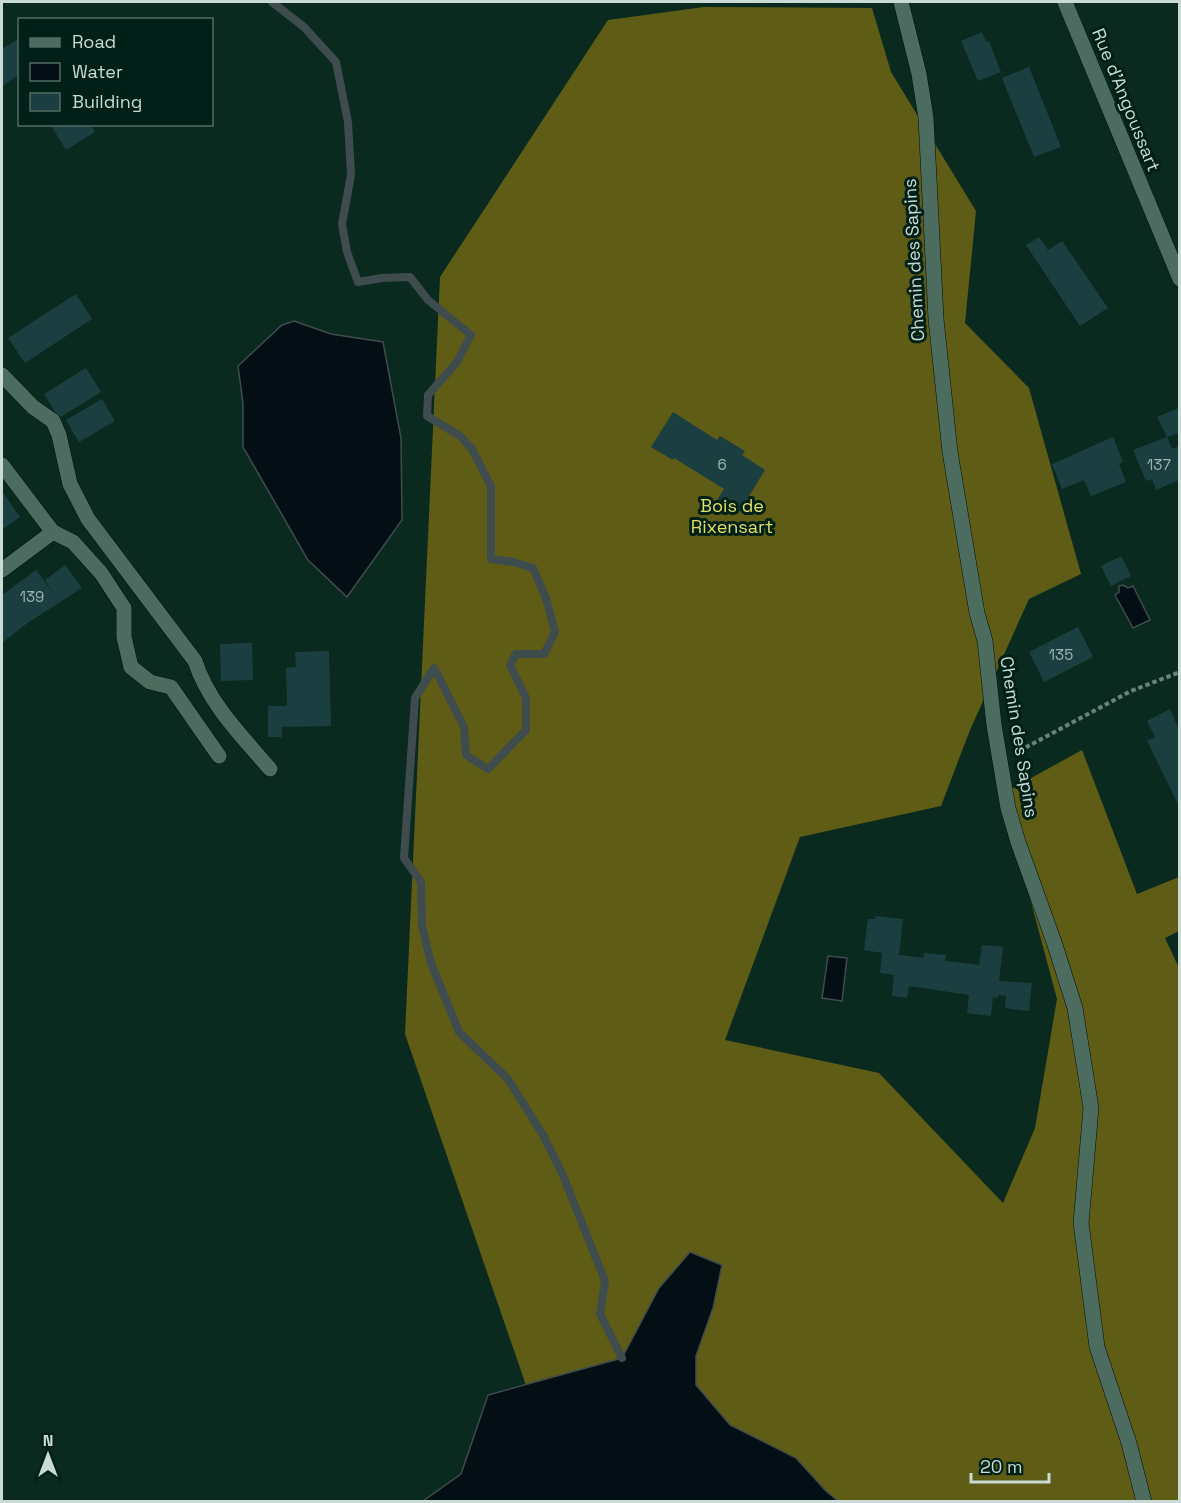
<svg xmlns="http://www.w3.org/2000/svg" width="1181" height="1503" font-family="'Space Grotesk',sans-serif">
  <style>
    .forest { fill: #5f5c15 }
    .water { fill: #040f15; stroke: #3f4c4e; stroke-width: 1.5 }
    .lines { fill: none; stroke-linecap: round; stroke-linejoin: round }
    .stream { stroke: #3f4c4e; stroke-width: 8 }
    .building { fill: #1b3f41 }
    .service-casing { stroke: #00110a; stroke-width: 16 }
    .minor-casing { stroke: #00110a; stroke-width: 16 }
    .path { stroke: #6a837b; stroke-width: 4; stroke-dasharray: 4.5 3; stroke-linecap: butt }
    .service { stroke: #4c6c60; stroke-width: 15 }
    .minor { stroke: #4c6c60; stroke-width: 15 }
    .labels { text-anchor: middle; stroke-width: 6; stroke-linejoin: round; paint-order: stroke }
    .number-label { font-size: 15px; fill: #9eb4af }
    .street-label { font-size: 18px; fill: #c9dbd4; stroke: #012017 }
    .park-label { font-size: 18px; fill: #e4df67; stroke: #012017 }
  </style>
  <rect width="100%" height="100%" fill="#0a2a20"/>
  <path class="forest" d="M 704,7 L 872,8 L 891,72 L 976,211 L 965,323 L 1029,388 L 1081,574 L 1029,599 L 970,730 L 941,806 L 800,837 L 725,1040 L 879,1073 L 1003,1203 L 1035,1128 L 1057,999 L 1002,794 L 1082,750 L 1137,894 L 1179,877 L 1179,931 L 1165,938 L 1180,970 L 1179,1501 L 469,1501 L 551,1458 L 405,1034 L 440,277 L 608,20 Z"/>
  <g class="water">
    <path d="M 294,321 L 331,334 L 383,342 L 401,438 L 402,520 L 347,597 L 308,560 L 243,447 L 243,403 L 238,366 L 282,325 Z"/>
    <path d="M 1123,585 L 1128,588 L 1133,586 L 1150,620 L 1133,628 L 1115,595 L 1119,592 L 1119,586 Z"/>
    <path d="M 828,956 L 847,958 L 842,1001 L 822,998 Z"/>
    <path d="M 690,1252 L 722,1265 L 713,1308 L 696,1356 L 696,1385 L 730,1425 L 796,1458 L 825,1490 L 838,1501 L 423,1501 L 461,1474 L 488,1395 L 622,1358 L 659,1288 Z"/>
  </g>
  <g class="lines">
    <path class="stream" d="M 272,2 L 304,27 L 336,62 L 348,122 L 351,175 L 342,224 L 347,252 L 358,282 L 382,278 L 410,277 L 428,300 L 471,335 L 457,362 L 428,395 L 427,416 L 460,436 L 472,449 L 491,486 L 491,559 L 513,562 L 533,568 L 546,598 L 555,632 L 544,654 L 516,654 L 510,665 L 526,698 L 526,730 L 488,769 L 466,755 L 464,727 L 434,668 L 415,698 L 404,858 L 421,882 L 422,926 L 431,963 L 459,1032 L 508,1079 L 543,1135 L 562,1173 L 605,1281 L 600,1314 L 622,1358"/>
  </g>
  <g class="building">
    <path d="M 982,32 L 986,41 L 989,41 L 1001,72 L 978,81 L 961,41 Z"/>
    <path d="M 20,38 L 20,74 L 2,86 L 2,49 Z"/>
    <path d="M 1029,67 L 1061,147 L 1034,157 L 1002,78 Z"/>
    <path d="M 50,124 L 90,124 L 95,132 L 66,150 Z"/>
    <path d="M 1039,237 L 1048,250 L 1062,241 L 1108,308 L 1080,326 L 1026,245 Z"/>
    <path d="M 76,294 L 92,319 L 25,363 L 8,338 Z"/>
    <path d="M 86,368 L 101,392 L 59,418 L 44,394 Z"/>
    <path d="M 102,399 L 115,421 L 79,442 L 66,420 Z"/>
    <path d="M 1179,408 L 1179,433 L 1167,437 L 1157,417 Z"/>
    <path d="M 673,412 L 717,440 L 720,436 L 745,451 L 742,455 L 765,470 L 738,514 L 717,500 L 724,489 L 674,458 L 673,460 L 651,447 Z"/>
    <path d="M 1113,437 L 1123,462 L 1119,464 L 1126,482 L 1091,496 L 1084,480 L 1062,489 L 1052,464 Z"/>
    <path d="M 1167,437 L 1172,449 L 1179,446 L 1179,480 L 1156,490 L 1152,479 L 1146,481 L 1133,450 Z"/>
    <path d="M 2,491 L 20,517 L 2,530 Z"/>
    <path d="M 1121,556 L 1131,576 L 1111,586 L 1101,566 Z"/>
    <path d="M 65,565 L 82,588 L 26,624 L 2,643 L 2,595 L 36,570 L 53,593 L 45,580 Z"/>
    <path d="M 1078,627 L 1093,657 L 1044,682 L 1029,652 Z"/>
    <path d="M 252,643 L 253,680 L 221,681 L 220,644 Z"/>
    <path d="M 329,651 L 331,726 L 282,727 L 282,737 L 268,737 L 268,706 L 287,706 L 286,668 L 296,667 L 295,652 Z"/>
    <path d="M 1170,709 L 1179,730 L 1179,806 L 1147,741 L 1155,737 L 1147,721 Z"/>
    <path d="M 876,916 L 903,919 L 899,955 L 924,958 L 924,953 L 946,955 L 945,961 L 979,965 L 982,945 L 1003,947 L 999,981 L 1032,983 L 1029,1011 L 1005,1008 L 1006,996 L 998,995 L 997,998 L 993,997 L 991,1016 L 967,1013 L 969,995 L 909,986 L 907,998 L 892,996 L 894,975 L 880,973 L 882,953 L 864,950 L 868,919 L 875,919 Z"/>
  </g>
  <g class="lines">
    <g class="service-casing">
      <g id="service">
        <path d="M 2,375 L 33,407 L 53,421 L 59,435 L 70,484 L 88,519 L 195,661 C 209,704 241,735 270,769"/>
        <path d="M 46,523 L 53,532 L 73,542 L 101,573 L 124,608 L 124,637 L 131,667 L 150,682 L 171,687 L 219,756"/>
        <path d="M 2,570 L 53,532"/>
      </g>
    </g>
    <g class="minor-casing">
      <g id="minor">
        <path d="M 901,2 L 919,74 L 926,118 L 936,319 L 950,452 L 977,613 L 985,641 L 994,725 L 1008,808 L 1018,842 L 1054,942 L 1075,1008 L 1091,1108 L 1081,1223 L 1097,1347 L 1129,1443 L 1144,1502"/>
        <path d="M 1065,2 L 1180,279"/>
        <path d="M 2,465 L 46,523"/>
      </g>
    </g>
    <path class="path" d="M 1019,751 L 1131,691 L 1180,672"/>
    <use href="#service" class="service"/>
    <use href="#minor" class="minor"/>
  </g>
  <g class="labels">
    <g class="number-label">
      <text x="722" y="470">6</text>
      <text x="1159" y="470">137</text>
      <text x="32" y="602">139</text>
      <text x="1061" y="660">135</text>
    </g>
    <g class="street-label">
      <text transform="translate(1126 100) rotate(68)" y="6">Rue d'Angoussart</text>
      <text transform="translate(914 260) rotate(-93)" y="6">Chemin des Sapins</text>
      <text transform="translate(1019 737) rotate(81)" y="6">Chemin des Sapins</text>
    </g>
    <g class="park-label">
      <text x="732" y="512">Bois de<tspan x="732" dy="21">Rixensart</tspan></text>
    </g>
  </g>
  <rect width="1181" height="1503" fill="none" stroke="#c9dbd4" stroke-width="6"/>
  <rect x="18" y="18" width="195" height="108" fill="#012017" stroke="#516b63" stroke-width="1.5"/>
  <rect x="30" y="38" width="30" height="9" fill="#4c6c60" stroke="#516b63" stroke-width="1.5"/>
  <text x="72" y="48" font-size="18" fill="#c9dbd4">Road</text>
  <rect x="30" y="63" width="30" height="18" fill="#040f15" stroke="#516b63" stroke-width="1.5"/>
  <text x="72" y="78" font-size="18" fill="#c9dbd4">Water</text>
  <rect x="30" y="93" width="30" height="18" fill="#1b3f41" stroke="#516b63" stroke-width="1.5"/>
  <text x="72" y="108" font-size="18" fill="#c9dbd4">Building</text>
  <g transform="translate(48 1455)" stroke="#012017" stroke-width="4.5" paint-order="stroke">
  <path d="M0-4.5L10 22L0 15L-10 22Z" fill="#c9dbd4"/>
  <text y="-9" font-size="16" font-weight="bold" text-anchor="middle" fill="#c9dbd4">N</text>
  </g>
  <path d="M971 1473v9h78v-9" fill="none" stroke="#c9dbd4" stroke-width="3"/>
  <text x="980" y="1473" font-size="18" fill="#c9dbd4" stroke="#012017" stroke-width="4.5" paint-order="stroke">20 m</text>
</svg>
